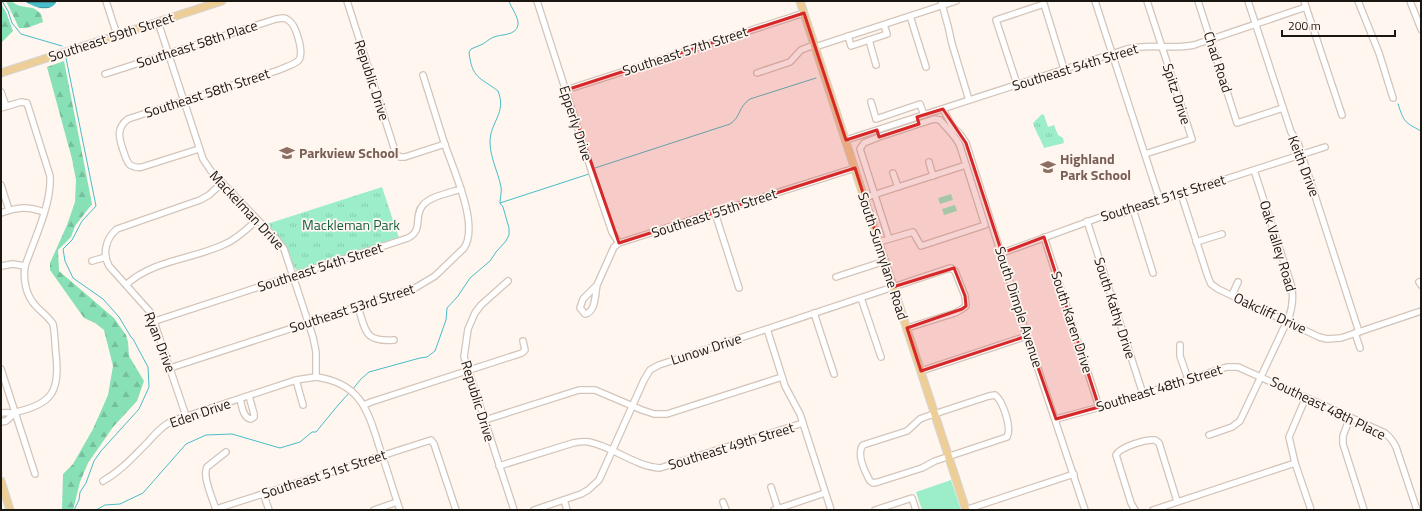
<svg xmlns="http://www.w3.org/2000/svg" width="1422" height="511" font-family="'Titillium Web',sans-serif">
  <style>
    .grass { fill: #9ceec8 }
    .forest { fill: url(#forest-firs) }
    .park { fill: url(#park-tufts) }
    .water { fill: url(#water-rules) }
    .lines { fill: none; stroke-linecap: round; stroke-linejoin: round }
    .stream { stroke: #49bdc8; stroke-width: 1 }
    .minor-casing { stroke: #d3c5ba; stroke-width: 8 }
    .major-casing { stroke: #d6d5d4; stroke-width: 9 }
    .minor { stroke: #fff; stroke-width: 5.5 }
    .major { stroke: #eece97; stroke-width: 7 }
    .marked { fill: #d62828; fill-opacity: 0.2; stroke: #d62828; stroke-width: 3; stroke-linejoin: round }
    .labels { text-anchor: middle; stroke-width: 3.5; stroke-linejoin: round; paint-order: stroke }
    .street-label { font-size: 14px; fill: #1a1612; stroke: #fff6f0 }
    .education-label { font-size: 14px; font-weight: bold; fill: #785e54; stroke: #fff6f0; text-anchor: start }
    .park-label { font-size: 14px; fill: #1a5d43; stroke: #fff6f0 }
  </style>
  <defs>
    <pattern id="forest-firs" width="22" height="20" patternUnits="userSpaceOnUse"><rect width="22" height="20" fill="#88e0b7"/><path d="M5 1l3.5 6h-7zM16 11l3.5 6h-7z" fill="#75bf9c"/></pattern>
    <pattern id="park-tufts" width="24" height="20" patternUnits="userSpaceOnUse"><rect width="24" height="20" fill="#9ceec8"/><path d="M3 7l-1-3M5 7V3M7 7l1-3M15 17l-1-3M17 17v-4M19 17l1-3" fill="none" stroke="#86cbab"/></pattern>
    <pattern id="water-rules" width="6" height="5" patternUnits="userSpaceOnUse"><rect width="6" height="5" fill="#49bdc8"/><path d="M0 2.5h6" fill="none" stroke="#3c99a1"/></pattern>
  </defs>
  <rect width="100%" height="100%" fill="#fff6f0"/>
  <g class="grass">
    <path d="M 951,194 L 953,200 L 940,204 L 938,198 Z"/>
    <path d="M 955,205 L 957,211 L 944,215 L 942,209 Z"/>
    <path d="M 951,480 L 961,510 L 922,510 L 916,492 Z"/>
  </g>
  <g class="forest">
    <path d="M 6,1 C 14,1 13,4 21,6 C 31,9 32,5 41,14 L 43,22 L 27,28 L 19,28 Z"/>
    <path d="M 1,4 L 6,12 L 13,31 L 1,43 Z"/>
    <path d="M 64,61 L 92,204 L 75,226 L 71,237 L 58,250 L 59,271 L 114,318 L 126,335 L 128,342 L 129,356 L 144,381 L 137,401 L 113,427 L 88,463 L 80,482 L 73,510 L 62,510 L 63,474 L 73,464 L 93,429 L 108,395 L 113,366 L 104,330 L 95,323 L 84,318 L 50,270 L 50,263 L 67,225 L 75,202 L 76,180 L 72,159 L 47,67 Z"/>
  </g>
  <g class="park">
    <path d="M 1042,114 L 1044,115 L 1048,127 L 1054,125 L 1058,135 L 1063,138 L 1064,143 L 1044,148 C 1041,139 1036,133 1033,123 Z"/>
    <path d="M 382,187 L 399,238 L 298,271 C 291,266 290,255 285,247 C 280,238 274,231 267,224 Z"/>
  </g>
  <path class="water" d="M 24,1 L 57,1 C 50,14 34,7 24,1 Z"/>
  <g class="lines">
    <g class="stream">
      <path d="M 2,1 L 8,11 L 12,23 L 21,34 L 62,46"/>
      <path d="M 66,58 L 96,206 L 82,221 L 72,240 L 63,249 L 65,261 L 73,278 L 103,299 L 112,309 L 119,317 L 131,337 L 133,339 L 148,367 L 149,387 L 139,409 L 101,451 L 94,461 L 86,483 L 80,492 L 79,500 L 74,510"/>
      <path d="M 1398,104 C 1404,122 1404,122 1421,131"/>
      <path d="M 595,168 L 730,124 C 741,117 738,107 750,99 L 816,78"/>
      <path d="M 500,203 L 589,174"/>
      <path d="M 352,390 L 361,379 L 369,372 L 420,358 L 427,357 L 435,351 L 446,320 L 447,308 L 458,296 L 470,278 L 490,261 L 496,252 L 506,241 L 509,235 L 509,228 L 503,207 L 500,203 C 500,198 502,192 501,187 C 498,172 490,157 490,142 C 490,122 507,113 498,91 C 480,77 472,79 469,52 L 471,49 C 475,47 479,46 483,44 C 486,42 489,39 494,37 C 501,34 516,36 518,25 C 519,17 511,8 509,1"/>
      <path d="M 96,510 L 105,505 L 120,504 L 143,493 L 186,444 L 206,435 L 232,434 L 280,448 L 300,442 L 312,432 L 316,432 L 339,404 L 350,392"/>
    </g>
    <g class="minor-casing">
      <g id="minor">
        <path d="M 106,1 L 117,35"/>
        <path d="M 347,1 L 396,154 L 400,157 L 405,157 L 445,144"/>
        <path d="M 537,1 L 596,185 L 612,232 L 619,243"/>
        <path d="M 941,1 L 948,26 L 952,44 L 969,100"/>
        <path d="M 1095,1 L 1160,201"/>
        <path d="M 1198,1 L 1237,123 L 1283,108"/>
        <path d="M 1248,1 L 1291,132 L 1298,143 L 1359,332"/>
        <path d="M 1304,1 L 1342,115"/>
        <path d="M 1358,1 L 1379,53 L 1393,98"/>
        <path d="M 1410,1 L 1421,29"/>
        <path d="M 910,16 L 926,67"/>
        <path d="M 158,22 L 203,159 L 211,171 L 277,240 L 284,249 L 313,337 L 316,352 L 316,377 C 361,383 368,411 380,449 C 387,469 393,490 400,510"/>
        <path d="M 848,36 L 851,46 L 887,34 L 884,25"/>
        <path d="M 869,40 L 876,65"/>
        <path d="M 815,47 L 956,1"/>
        <path d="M 757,73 L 790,62 L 801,50 L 814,45"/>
        <path d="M 105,74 L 276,19 C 281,18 285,17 288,20 C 296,24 304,52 299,60 C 294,65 285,67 279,70 L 128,119 C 116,128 119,138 123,150 C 125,155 126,161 130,165 C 134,167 138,168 142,167 L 199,149"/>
        <path d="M 1017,84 L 996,20 L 1044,4 L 1064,69"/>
        <path d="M 566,90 L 804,13"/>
        <path d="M 1,92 L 6,106"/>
        <path d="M 871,102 L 876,119 L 920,104 L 924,115"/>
        <path d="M 1,108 L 21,102 L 27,103 L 50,176 C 52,203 34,240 25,266 C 23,280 26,295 35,305 C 41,312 48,316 53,324 C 55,333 55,345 56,355 C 60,390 53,404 16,412 C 12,414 6,412 1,413"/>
        <path d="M 943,109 L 952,126 L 960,134 L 966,143 L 1027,336 L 1085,510"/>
        <path d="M 846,140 L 1127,49 C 1149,43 1172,50 1194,45 L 1306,7"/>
        <path d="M 1145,154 L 1192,139 L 1147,1"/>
        <path d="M 929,162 L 933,176"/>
        <path d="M 893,173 L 898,187"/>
        <path d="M 1,185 L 9,210"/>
        <path d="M 1181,194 L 1208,277 L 1211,284 L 1218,289 L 1319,337 L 1327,339 L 1341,338 L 1421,311"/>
        <path d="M 864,198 L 966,165"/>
        <path d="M 1133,209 L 1153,273"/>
        <path d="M 1,213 C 18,207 27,206 44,212"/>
        <path d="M 715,213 L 739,288"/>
        <path d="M 1087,221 L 1143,394"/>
        <path d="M 1044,237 L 1099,407"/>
        <path d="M 879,242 L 913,232 L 921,246 L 985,225 L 960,146 C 956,136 947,129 940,120 L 934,119 L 879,137 L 864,143 L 860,149 L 889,239"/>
        <path d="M 1196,242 L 1222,234"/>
        <path d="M 1002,253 L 1106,215 L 1123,213 L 1133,209 L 1325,147"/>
        <path d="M 92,261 L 106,257"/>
        <path d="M 1,266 L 13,264 L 25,266"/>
        <path d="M 836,277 L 885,261"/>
        <path d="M 508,281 L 481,305 L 475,313 L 468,329 L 464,357 L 514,510"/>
        <path d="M 1419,282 L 1421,285"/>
        <path d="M 127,284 C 153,260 194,259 225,244 C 237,239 247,229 257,220"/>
        <path d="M 597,285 C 595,294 596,312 585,314 L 580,308 L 583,299 L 597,285 L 614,247 L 619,243 L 855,168"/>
        <path d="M 1232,295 L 1238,282"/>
        <path d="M 861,298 L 881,357"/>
        <path d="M 358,307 C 366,331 364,342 394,340"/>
        <path d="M 814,313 L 834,374"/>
        <path d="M 155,321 L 408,238 C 424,230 413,216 423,205 C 431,196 449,193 461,189"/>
        <path d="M 767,329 L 785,386 L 800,414 L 831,510"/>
        <path d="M 1355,333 L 1360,348"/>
        <path d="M 1180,345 L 1180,356 L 1188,379"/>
        <path d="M 170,368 L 415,288 L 435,276 L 464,248 C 480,225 452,167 444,142 C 437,120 430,97 423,75"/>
        <path d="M 1,369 L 35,474"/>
        <path d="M 921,371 L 1027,336"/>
        <path d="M 296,380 L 303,405"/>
        <path d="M 995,395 C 1003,401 1012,428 1007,437 L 935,461 L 922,468 L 878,482 L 873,483 L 870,481 C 865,472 856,454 863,445 L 907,431 L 920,419 L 925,417 L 989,396 Z"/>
        <path d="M 1306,397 L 1289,437 L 1295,463 L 1311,510"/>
        <path d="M 240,399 C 242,406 243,418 251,419 L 254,417 L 254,414 L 249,396"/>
        <path d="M 364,405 L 371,402 L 522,353 L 525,350 L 523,341"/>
        <path d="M 186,416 L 151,313 L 109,266 C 102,253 106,238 117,229 L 200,200 L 209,195 L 222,183"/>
        <path d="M 1350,417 L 1343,436 L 1343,444 L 1364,510"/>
        <path d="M 1056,419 L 1115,403 L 1227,367 L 1238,367 L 1385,433 C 1390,437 1393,441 1396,447 L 1417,510"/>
        <path d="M 485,420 L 579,390 L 595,390 L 642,410 L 654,414 L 667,414 L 782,377"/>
        <path d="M 1,422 L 6,421 L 15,413"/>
        <path d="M 1209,435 L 1232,427 L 1240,421 L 1289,317 C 1293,305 1294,296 1291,284 L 1254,170"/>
        <path d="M 499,466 L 573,443 C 578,442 584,441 589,442 C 614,447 634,466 660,468 L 803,423"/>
        <path d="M 103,481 C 121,471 134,456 148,442 C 155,434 162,426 172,421 L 296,380 L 316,377"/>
        <path d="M 771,487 L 778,509"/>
        <path d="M 263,493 L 269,510"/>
        <path d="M 564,500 L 567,510"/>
        <path d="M 723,502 L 726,510"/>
        <path d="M 216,509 L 431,440 L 434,444 L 456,510"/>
        <path d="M 216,510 C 213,499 202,477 207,467 L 226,452"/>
        <path d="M 374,510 L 397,502"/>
        <path d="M 534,510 L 581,494 L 588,490 L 599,480 L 644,380 L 650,370 L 659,365 L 947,269 L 951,268 L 955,271 L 965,296 L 966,306 L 962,309 L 955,313 L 907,328"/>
        <path d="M 774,510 L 825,493"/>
        <path d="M 875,510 L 912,498 L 916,510"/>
        <path d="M 965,510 L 1074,474"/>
        <path d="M 1135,510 L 1131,503 L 1116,455 C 1120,447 1146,439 1155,440 L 1159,443 L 1177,501"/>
        <path d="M 1153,510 L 1295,463"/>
      </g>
    </g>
    <g class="major-casing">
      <g id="major">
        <path d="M 800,1 L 966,510"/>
        <path d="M 1,73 L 222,1"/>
        <path d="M 1,481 L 10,510"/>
      </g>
    </g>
    <use href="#minor" class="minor"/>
    <use href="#major" class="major"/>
  </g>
  <path class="marked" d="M 804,13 L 846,140 L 877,130 L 879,137 L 919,124 L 917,117 L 943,109 L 966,143 L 1002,253 L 1044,237 L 1099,407 L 1056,419 L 1027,336 L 921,371 L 907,328 L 962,309 L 966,306 L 965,296 L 954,268 L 893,287 L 855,168 L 619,243 L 566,90 Z"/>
  <defs>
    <g id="school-bare" transform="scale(1.2)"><path d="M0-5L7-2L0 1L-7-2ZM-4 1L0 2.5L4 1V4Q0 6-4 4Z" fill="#8d6e63" stroke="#fff6f0" stroke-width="2.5" paint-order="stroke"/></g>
  </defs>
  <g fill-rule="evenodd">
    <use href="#school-bare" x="287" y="153"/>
    <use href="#school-bare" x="1048" y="167"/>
  </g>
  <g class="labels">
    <g class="street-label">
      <text transform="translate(111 37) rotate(-18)" y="5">Southeast 59th Street</text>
      <text transform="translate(197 44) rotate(-18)" y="5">Southeast 58th Place</text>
      <text transform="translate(685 51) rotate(-18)" y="5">Southeast 57th Street</text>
      <text transform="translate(1218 62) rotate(72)" y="5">Chad Road</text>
      <text transform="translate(1075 67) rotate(-17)" y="5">Southeast 54th Street</text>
      <text transform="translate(372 80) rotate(72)" y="5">Republic Drive</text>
      <text transform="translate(207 93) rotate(-18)" y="5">Southeast 58th Street</text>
      <text transform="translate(1177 94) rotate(72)" y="5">Spitz Drive</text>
      <text transform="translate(576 123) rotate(72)" y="5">Epperly Drive</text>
      <text transform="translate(1304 166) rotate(69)" y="5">Keith Drive</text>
      <text transform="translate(1163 198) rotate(-17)" y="5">Southeast 51st Street</text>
      <text transform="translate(247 210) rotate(47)" y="5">Mackelman Drive</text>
      <text transform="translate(714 213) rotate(-18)" y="5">Southeast 55th Street</text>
      <text transform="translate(1278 246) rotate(73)" y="5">Oak Valley Road</text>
      <text transform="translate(883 256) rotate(72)" y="5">South Sunnylane Road</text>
      <text transform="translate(320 267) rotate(-18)" y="5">Southeast 54th Street</text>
      <text transform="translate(1019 307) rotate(72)" y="5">South Dimple Avenue</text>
      <text transform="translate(352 308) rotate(-18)" y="5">Southeast 53rd Street</text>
      <text transform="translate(1115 308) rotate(72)" y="5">South Kathy Drive</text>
      <text transform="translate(1270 313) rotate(25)" y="5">Oakcliff Drive</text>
      <text transform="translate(1072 322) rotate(72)" y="5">South Karen Drive</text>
      <text transform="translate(160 342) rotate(69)" y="5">Ryan Drive</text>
      <text transform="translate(706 349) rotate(-18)" y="5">Lunow Drive</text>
      <text transform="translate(1159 388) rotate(-17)" y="5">Southeast 48th Street</text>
      <text transform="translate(478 401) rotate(73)" y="5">Republic Drive</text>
      <text transform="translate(1328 408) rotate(26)" y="5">Southeast 48th Place</text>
      <text transform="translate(200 413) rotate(-19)" y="5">Eden Drive</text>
      <text transform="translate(731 446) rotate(-17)" y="5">Southeast 49th Street</text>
      <text transform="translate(324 474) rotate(-18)" y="5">Southeast 51st Street</text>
    </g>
    <g class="education-label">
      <text x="299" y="158">Parkview School</text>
      <text x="1060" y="164">Highland<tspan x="1060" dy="16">Park School</tspan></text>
    </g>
    <g class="park-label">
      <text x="351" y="230">Mackleman Park</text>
    </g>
  </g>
  <rect width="1422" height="511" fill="none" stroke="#1a1612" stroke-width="4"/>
  <path d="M1282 30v6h113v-6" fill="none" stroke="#1a1612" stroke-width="2"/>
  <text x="1288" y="30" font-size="12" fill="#1a1612" stroke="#fff6f0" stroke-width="3" paint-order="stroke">200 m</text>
</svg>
